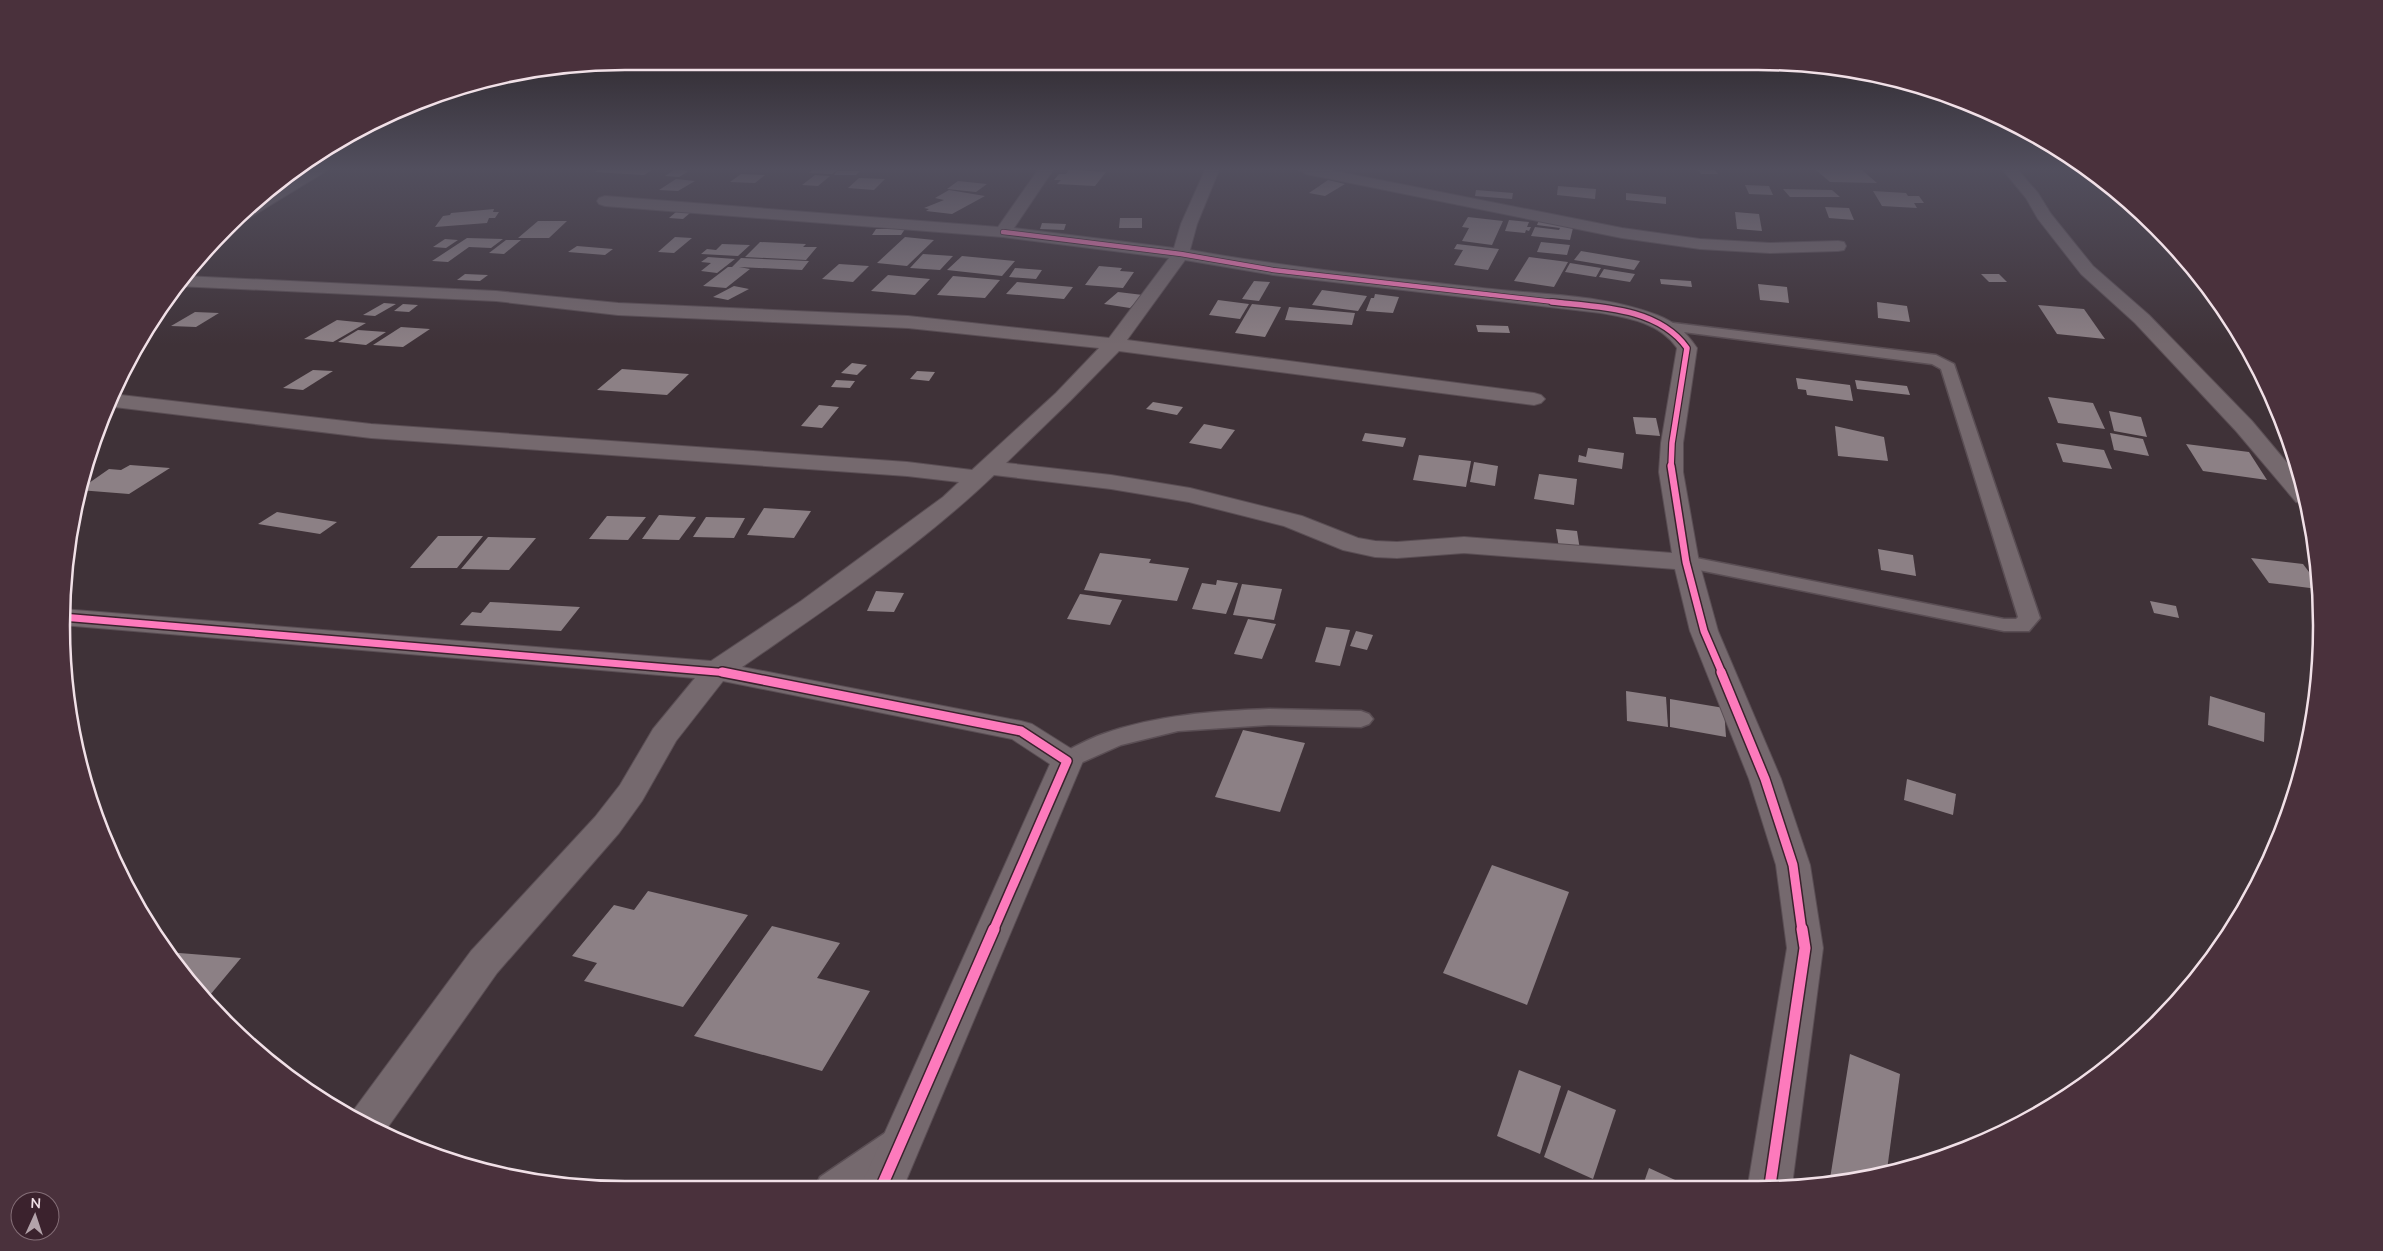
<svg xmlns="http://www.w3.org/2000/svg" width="2383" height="1251" font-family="Mulish,sans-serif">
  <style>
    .building { fill: #8c8085 }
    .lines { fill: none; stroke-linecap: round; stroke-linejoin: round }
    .service-casing { stroke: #5a4e54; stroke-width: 3 }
    .minor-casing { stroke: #5a4e54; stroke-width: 2 }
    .service { fill: #75696e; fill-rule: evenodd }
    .minor { fill: #75696e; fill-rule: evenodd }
    .cycleway-far4-casing { stroke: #3b222d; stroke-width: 6 }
    .cycleway-far3-casing { stroke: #3b222d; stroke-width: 8 }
    .cycleway-far2-casing { stroke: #3b222d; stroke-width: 10 }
    .cycleway-far1-casing { stroke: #3b222d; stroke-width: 12 }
    .cycleway-casing { stroke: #3b222d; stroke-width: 14 }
    .cycleway-far4 { stroke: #fd7abc; stroke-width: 4.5 }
    .cycleway-far3 { stroke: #fd7abc; stroke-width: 5.5 }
    .cycleway-far2 { stroke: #fd7abc; stroke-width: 7 }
    .cycleway-far1 { stroke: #fd7abc; stroke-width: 9 }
    .cycleway { stroke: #fd7abc; stroke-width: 11 }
    .rim { fill: none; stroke: #f1e0e7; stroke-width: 2.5 }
  </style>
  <rect width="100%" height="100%" fill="#3f3238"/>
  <g class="building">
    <path d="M 598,170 L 652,170 L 644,175 L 595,172 Z"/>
    <path d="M 674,170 L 681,170 L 689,171 L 679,177 L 665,176 Z"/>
    <path d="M 812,170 L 837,170 L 832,174 L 809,173 Z"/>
    <path d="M 1069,170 L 1075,170 L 1106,172 L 1095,186 L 1057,184 L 1061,180 L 1054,180 L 1059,174 L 1066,174 Z"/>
    <path d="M 1698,170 L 1715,170 L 1718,174 L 1701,174 Z"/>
    <path d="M 1816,170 L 1862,170 L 1877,183 L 1830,182 Z"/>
    <path d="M 837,171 L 860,171 L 856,175 L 834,175 Z"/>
    <path d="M 741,174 L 765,175 L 755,183 L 730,182 Z"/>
    <path d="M 815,175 L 830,176 L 818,186 L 802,185 Z"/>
    <path d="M 859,178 L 885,179 L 874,190 L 848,188 Z"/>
    <path d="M 676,179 L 695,181 L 678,191 L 659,190 Z"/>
    <path d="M 1328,180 L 1345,184 L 1325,196 L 1309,193 Z"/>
    <path d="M 958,181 L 987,184 L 976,192 L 947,189 Z"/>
    <path d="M 1745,185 L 1769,186 L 1773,195 L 1749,194 Z"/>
    <path d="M 1558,186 L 1596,189 L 1595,199 L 1557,195 Z"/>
    <path d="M 1783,189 L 1832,190 L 1840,197 L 1790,197 Z"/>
    <path d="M 949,190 L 985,196 L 952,214 L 926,211 L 929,209 L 924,208 L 944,200 L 935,198 Z"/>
    <path d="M 1476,190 L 1513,193 L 1512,199 L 1475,196 Z"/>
    <path d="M 1873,191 L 1906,193 L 1908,196 L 1919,196 L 1924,203 L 1914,203 L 1917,208 L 1882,206 Z"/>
    <path d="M 1626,193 L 1666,197 L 1666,204 L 1626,200 Z"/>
    <path d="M 1825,207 L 1849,208 L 1854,220 L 1829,218 Z"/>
    <path d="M 494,209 L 493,212 L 499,212 L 495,218 L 489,218 L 487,223 L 435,227 L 443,216 L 450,215 L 451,213 Z"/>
    <path d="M 676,212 L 690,213 L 683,219 L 669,218 Z"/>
    <path d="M 1735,212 L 1759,214 L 1762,231 L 1737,229 Z"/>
    <path d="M 1468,217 L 1503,221 L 1492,245 L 1462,241 L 1469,228 L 1462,227 Z"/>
    <path d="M 1120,218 L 1142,218 L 1142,228 L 1119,228 Z"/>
    <path d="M 1509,220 L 1529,222 L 1527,227 L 1531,227 L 1529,231 L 1526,230 L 1525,233 L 1505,231 Z"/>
    <path d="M 1539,220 L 1574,224 L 1570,240 L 1531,236 L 1535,227 L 1559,230 L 1560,228 L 1537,225 Z"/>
    <path d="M 538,221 L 567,221 L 549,238 L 518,238 Z"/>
    <path d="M 1042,223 L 1066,224 L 1064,230 L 1040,229 Z"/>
    <path d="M 876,229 L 905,229 L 901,235 L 872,235 Z"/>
    <path d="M 675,237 L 692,238 L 674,253 L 658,252 Z"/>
    <path d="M 905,237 L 934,240 L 907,266 L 877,263 Z"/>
    <path d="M 467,238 L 503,239 L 491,248 L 469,247 L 448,262 L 432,261 Z"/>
    <path d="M 445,239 L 458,240 L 446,248 L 433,247 Z"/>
    <path d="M 506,240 L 521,240 L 504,254 L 489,253 Z"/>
    <path d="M 760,242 L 806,244 L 803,247 L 817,247 L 806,260 L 745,257 Z"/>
    <path d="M 1541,242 L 1570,245 L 1567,255 L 1537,252 Z"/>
    <path d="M 722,244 L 750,245 L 738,256 L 701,254 L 707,249 L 716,250 Z"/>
    <path d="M 1457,244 L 1499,249 L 1488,270 L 1454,265 L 1463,250 L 1454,249 Z"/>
    <path d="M 577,246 L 613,249 L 605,255 L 568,252 Z"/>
    <path d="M 1581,251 L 1640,261 L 1634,270 L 1574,260 Z"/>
    <path d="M 923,254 L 953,256 L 940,270 L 910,268 Z"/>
    <path d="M 962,256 L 1015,261 L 1002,276 L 947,270 Z"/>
    <path d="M 708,257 L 735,259 L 717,273 L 701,271 L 711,263 L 701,262 Z"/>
    <path d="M 1529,257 L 1568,262 L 1554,287 L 1514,281 Z"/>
    <path d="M 741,258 L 809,261 L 802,270 L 739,267 L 750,269 L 726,288 L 703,286 L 728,267 L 732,267 Z"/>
    <path d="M 1570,263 L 1601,268 L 1596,277 L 1565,272 Z"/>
    <path d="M 839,264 L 869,266 L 853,282 L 822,279 Z"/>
    <path d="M 1099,266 L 1122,268 L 1120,271 L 1134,272 L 1123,288 L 1085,285 Z"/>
    <path d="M 1015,268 L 1042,270 L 1036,279 L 1009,277 Z"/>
    <path d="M 1604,269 L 1635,274 L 1630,282 L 1599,277 Z"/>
    <path d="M 465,274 L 488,275 L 480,281 L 457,280 Z"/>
    <path d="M 1981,274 L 1999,274 L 2007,282 L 1989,282 Z"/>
    <path d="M 888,275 L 930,279 L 915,295 L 871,291 Z"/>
    <path d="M 953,276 L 1000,280 L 985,298 L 937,295 Z"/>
    <path d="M 1660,279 L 1691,281 L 1692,287 L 1661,284 Z"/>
    <path d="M 1254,281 L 1270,282 L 1259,301 L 1242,299 Z"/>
    <path d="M 1017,282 L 1073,287 L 1064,299 L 1006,294 Z"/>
    <path d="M 1758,284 L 1787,287 L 1789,303 L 1760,300 Z"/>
    <path d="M 734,286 L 749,289 L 728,300 L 713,297 Z"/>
    <path d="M 1322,290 L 1367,296 L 1358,311 L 1312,305 Z"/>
    <path d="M 1118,292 L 1143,295 L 1130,308 L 1104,304 Z"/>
    <path d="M 1375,294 L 1399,297 L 1393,313 L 1366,311 L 1371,298 L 1374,298 Z"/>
    <path d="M 1218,300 L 1249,304 L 1240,319 L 1209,315 Z"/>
    <path d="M 1877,302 L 1907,306 L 1910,322 L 1878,318 Z"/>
    <path d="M 384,303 L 396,304 L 375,316 L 363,315 Z"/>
    <path d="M 403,304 L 418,305 L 409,312 L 394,311 Z"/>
    <path d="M 1252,304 L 1281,307 L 1265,337 L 1235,333 Z"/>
    <path d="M 2038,305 L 2084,309 L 2105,339 L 2057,334 Z"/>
    <path d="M 1289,307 L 1355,313 L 1352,325 L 1285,320 Z"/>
    <path d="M 195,312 L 219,313 L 196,327 L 171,326 Z"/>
    <path d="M 337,320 L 366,323 L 333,342 L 304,339 Z"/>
    <path d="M 1476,325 L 1508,326 L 1510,333 L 1478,332 Z"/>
    <path d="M 401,327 L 430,329 L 403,347 L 373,345 Z"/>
    <path d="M 358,330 L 386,332 L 366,345 L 338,342 Z"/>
    <path d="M 852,363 L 867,365 L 857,375 L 841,373 Z"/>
    <path d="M 622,369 L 689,374 L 667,395 L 597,390 Z"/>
    <path d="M 313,370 L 333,371 L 303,390 L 283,388 Z"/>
    <path d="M 917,371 L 935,372 L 929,381 L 910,379 Z"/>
    <path d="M 1796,378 L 1850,385 L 1853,401 L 1807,395 L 1806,390 L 1798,389 Z"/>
    <path d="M 836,380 L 855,381 L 850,388 L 831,387 Z"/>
    <path d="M 1855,380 L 1907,386 L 1910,395 L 1857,389 Z"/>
    <path d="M 2048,397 L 2093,403 L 2105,429 L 2058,423 Z"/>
    <path d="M 1153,402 L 1183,407 L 1177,415 L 1146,409 Z"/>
    <path d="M 819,405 L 839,407 L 822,428 L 801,426 Z"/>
    <path d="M 2109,411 L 2141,417 L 2147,437 L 2114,431 Z"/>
    <path d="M 1633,417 L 1656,418 L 1660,436 L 1636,434 Z"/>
    <path d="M 1204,424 L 1235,430 L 1221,449 L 1189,443 Z"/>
    <path d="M 1835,426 L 1884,437 L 1888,461 L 1838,456 Z"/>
    <path d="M 1365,433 L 1406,438 L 1403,447 L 1362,441 Z"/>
    <path d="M 2110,433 L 2143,439 L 2149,456 L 2114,450 Z"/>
    <path d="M 2056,443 L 2104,450 L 2112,469 L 2063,462 Z"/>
    <path d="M 2186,444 L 2249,452 L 2267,480 L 2203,471 Z"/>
    <path d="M 1588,448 L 1624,453 L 1622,469 L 1578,462 L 1579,455 L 1586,457 Z"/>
    <path d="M 1419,455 L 1471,461 L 1466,487 L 1413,480 Z"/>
    <path d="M 1474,462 L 1498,466 L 1495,486 L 1470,482 Z"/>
    <path d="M 130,465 L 170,468 L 129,494 L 79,490 L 109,469 L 121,470 Z"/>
    <path d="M 1539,474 L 1577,479 L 1574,505 L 1534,499 Z"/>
    <path d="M 764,508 L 811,511 L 794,538 L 747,535 Z"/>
    <path d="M 277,512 L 337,522 L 320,534 L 258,524 Z"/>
    <path d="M 659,515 L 696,517 L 679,540 L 642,539 Z"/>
    <path d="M 607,516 L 646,517 L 628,540 L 589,539 Z"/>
    <path d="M 706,517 L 745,518 L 734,538 L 693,537 Z"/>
    <path d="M 1556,529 L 1577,531 L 1580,550 L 1559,548 Z"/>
    <path d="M 438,536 L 483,536 L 457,568 L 410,568 Z"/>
    <path d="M 488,537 L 536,538 L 509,570 L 461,569 Z"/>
    <path d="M 1878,549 L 1913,555 L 1916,576 L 1881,570 Z"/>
    <path d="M 1100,553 L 1151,559 L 1149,563 L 1189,568 L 1177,601 L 1084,590 Z"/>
    <path d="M 2251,558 L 2303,564 L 2318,584 L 2318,589 L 2269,583 Z"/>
    <path d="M 1217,580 L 1238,583 L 1226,614 L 1192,609 L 1202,583 L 1216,585 Z"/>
    <path d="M 1242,584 L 1282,589 L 1274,620 L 1233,615 Z"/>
    <path d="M 876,591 L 904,593 L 894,612 L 867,611 Z"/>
    <path d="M 1080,594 L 1122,600 L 1110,625 L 1067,619 Z"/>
    <path d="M 2150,601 L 2176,606 L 2179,618 L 2154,613 Z"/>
    <path d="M 490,602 L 580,607 L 561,631 L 460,625 L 472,612 L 481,613 Z"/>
    <path d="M 1248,619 L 1276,624 L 1262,659 L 1234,654 Z"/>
    <path d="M 1326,627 L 1350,630 L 1340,666 L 1315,662 Z"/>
    <path d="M 1356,631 L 1373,635 L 1367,650 L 1350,646 Z"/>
    <path d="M 1626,691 L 1666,697 L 1668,727 L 1627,721 Z"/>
    <path d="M 2210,696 L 2265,713 L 2264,742 L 2208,725 Z"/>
    <path d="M 1670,699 L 1724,708 L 1726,737 L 1670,727 Z"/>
    <path d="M 1243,730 L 1305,743 L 1280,812 L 1215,797 Z"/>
    <path d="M 1907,779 L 1956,794 L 1953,815 L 1904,800 Z"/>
    <path d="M 1492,865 L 1569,892 L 1527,1005 L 1443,973 Z"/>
    <path d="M 648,891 L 748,915 L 683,1007 L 584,981 L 597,963 L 572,956 L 614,905 L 634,910 Z"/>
    <path d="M 772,926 L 840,943 L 817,978 L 870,991 L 822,1071 L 694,1036 Z"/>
    <path d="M 167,952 L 241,958 L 205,1001 Z"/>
    <path d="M 1850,1054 L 1900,1074 L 1887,1170 L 1829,1185 Z"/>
    <path d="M 1519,1070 L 1561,1086 L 1540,1154 L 1497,1136 Z"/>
    <path d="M 1568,1090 L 1616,1110 L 1593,1179 L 1544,1157 Z"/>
    <path d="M 1649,1168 L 1686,1185 L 1643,1185 Z"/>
  </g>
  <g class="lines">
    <g class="service-casing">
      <g id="service">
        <path d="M 1665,322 L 1936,355 L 1954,364 L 2040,618 L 2029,631 L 2004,631 L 1679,566 L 1676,562 L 1679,558 L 1686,556 L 2004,619 L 2016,619 L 2018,617 L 1941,369 L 1932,364 L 1660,329 L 1658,326 L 1660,323 Z"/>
        <path d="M 1269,709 L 1361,711 L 1369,714 L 1373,719 L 1369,724 L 1361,727 L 1269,725 L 1178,731 L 1121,745 L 1067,769 L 1058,767 L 1055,761 L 1058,755 C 1073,748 1088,739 1103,734 C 1156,715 1214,711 1269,709 Z"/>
        <path d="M 896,1129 L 907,1133 L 912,1144 L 907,1155 L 860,1188 L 815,1188 L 820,1177 L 885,1133 Z"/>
      </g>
    </g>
    <g class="minor-casing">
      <g id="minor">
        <path d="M 310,170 L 328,170 L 246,220 L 236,221 L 259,200 Z"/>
        <path d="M 1038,170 L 1053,170 L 1014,228 L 1174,248 L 1181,224 L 1205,170 L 1219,170 L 1197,224 L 1190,250 C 1290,268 1391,278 1492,289 C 1546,295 1606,295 1657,315 C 1675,322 1686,332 1697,348 L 1683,443 L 1683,472 L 1699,562 L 1718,631 L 1781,779 L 1810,865 L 1823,948 L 1792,1185 L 1748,1185 L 1787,948 L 1776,865 L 1749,779 L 1690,631 L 1675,569 L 1464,553 L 1397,558 L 1375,557 L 1343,550 L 1284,526 L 1189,502 L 1111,489 L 994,475 C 919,547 827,608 742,667 L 1021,721 L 1032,724 L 1078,753 L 1083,761 L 903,1188 L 860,1188 L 1050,764 L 1012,739 L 723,681 L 676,741 L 642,801 L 619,833 L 497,973 L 383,1134 L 350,1115 L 471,951 L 595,817 L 620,785 L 653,729 L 695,678 L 62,625 L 62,609 L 711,661 L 801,601 L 943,497 L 959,482 L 907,476 L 371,438 L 106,406 L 112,394 L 371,424 L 907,462 L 972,470 L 1056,393 L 1099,348 L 908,328 L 618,315 L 496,301 L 177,286 L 184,276 L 496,291 L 618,303 L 908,316 L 1109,338 L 1169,258 L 1003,237 L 605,206 L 599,204 L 597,201 L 599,198 L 605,196 L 998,227 ZM 1185,260 L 1273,275 L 1601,313 C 1629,318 1660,323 1677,348 L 1661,443 L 1659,472 L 1672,553 L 1464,537 L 1397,542 L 1375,541 L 1358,538 L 1302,516 L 1190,488 L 1111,475 L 1006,463 L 1070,401 L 1119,351 L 1534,405 L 1541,403 L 1545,399 L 1541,395 L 1534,393 L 1127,340 Z"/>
        <path d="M 1299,170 L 1329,170 L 1622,228 L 1700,239 L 1770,243 L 1838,241 L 1844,242 L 1846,246 L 1844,250 L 1838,251 L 1770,253 L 1700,249 L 1622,238 L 1306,174 Z"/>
        <path d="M 2003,170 L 2018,170 L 2038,193 L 2051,214 L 2093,266 L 2149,315 L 2252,421 L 2299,477 L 2306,504 L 2296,502 L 2236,431 L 2135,323 L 2081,274 L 2038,219 L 2026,198 Z"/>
      </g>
    </g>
    <use href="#service" class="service"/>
    <use href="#minor" class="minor"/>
    <g class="cycleway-far4-casing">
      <path id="cycleway-far4" d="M 1003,232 L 1181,254 L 1273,270 L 1563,303"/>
    </g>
    <g class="cycleway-far3-casing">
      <path id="cycleway-far3" d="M 1552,302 C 1598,307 1658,307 1687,348 L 1672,443 L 1671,468"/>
    </g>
    <g class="cycleway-far2-casing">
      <g id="cycleway-far2">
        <path d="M 1671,466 L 1686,562 L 1704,631 L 1722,673"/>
        <path d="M 62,617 L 729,673"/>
      </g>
    </g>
    <g class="cycleway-far1-casing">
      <g id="cycleway-far1">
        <path d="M 722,672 L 1021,731 L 1067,761 L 993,931"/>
        <path d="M 1721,672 L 1765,779 L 1793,865 L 1802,931"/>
      </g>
    </g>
    <g class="cycleway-casing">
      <g id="cycleway">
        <path d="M 1770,1185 L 1805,948 L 1802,929"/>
        <path d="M 881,1188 L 994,929"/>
      </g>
    </g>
    <use href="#cycleway-far4" class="cycleway-far4"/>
    <use href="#cycleway-far3" class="cycleway-far3"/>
    <use href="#cycleway-far2" class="cycleway-far2"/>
    <use href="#cycleway-far1" class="cycleway-far1"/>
    <use href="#cycleway" class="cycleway"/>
  </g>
  <linearGradient id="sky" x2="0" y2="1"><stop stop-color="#231c1f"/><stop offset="0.49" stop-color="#524f5e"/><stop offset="1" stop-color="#524f5e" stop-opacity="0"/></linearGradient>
  <rect width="2383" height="345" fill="url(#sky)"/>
  <path d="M0 0H2383V1251H0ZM625 70H1758A555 555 0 0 1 2313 625V626A555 555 0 0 1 1758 1181H625A555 555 0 0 1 70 626V625A555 555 0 0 1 625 70Z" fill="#4a313c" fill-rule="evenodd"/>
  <path class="rim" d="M625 70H1758A555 555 0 0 1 2313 625V626A555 555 0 0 1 1758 1181H625A555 555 0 0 1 70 626V625A555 555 0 0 1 625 70Z"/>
  <g transform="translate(35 1216) rotate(3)"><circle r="24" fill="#3b222d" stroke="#846e77"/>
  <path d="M0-4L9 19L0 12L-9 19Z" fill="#b3a3aa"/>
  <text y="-8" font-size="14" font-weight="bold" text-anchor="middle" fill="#f1e0e7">N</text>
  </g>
</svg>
